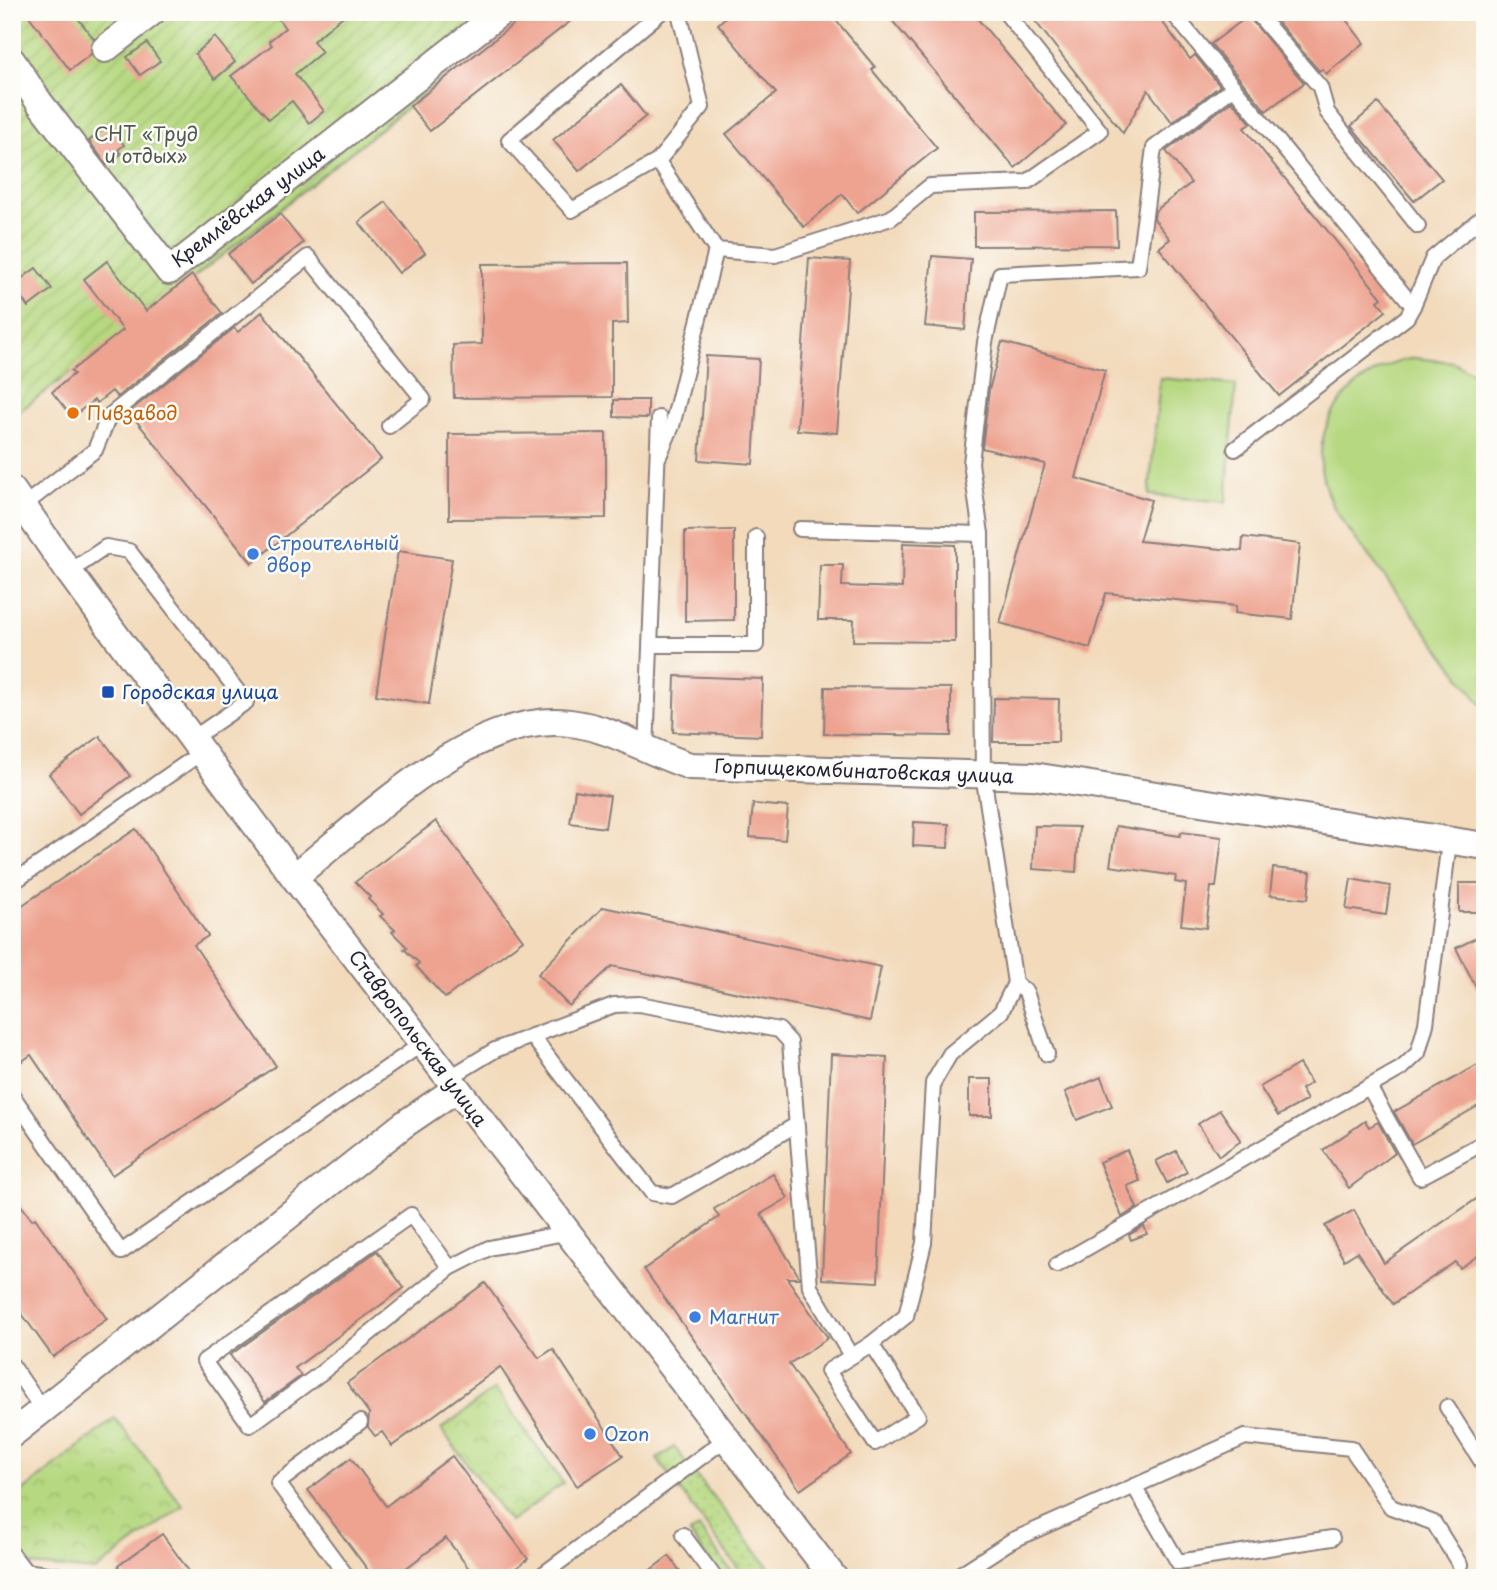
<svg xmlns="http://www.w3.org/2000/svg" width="1497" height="1590" font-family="'Playpen Sans',sans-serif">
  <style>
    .grass { fill: url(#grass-dots); stroke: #6c7d5e; stroke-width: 2 }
    .park { fill: url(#park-crowns); stroke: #6c7d5e; stroke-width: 2 }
    .garden { fill: url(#garden-furrows); stroke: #6c7d5e; stroke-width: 2 }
    .pitch { fill: #b6d880; stroke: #6c7d5e; stroke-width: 2 }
    .building { fill: #eea390 }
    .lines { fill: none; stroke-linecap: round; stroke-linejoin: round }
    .service-casing { stroke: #8a7e7b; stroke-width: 18 }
    .minor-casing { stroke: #8a7e7b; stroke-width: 30 }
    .service { stroke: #fff; stroke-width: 14 }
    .minor { stroke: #fff; stroke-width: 26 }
    .food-dot { fill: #e8710a; stroke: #fdfcf7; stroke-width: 2.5 }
    .shop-dot { fill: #3f7fe0; stroke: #fdfcf7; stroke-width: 2.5 }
    .transit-dot { fill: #1a4fb4; stroke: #fdfcf7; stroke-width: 2.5 }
    .labels { text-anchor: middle; stroke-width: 5; stroke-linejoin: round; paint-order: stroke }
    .park-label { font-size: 19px; fill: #4e5950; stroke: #fdfcf7 }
    .street-label { font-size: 19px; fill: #22223b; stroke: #fdfcf7 }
    .food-label { font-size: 19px; fill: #c56008; stroke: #fdfcf7; text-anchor: start }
    .shop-label { font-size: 19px; fill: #366cbe; stroke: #fdfcf7; text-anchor: start }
    .transit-label { font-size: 19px; fill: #164399; stroke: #fdfcf7; text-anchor: start }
  </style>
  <defs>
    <pattern id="grass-dots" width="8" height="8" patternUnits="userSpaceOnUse" patternTransform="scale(1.75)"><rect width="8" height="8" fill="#b6d880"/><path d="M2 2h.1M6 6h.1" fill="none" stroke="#9cb970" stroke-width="1.8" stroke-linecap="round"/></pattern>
    <pattern id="park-crowns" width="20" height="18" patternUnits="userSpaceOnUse" patternTransform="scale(1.75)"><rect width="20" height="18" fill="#b6d880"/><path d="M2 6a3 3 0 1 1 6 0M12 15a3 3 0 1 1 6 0" fill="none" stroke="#9cb970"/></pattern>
    <pattern id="garden-furrows" width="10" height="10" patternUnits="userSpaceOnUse" patternTransform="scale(1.75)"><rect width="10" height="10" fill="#b6d880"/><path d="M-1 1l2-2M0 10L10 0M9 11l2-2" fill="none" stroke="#9cb970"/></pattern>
  </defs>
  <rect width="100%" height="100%" fill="#fdfcf7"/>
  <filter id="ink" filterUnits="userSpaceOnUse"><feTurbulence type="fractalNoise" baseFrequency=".0143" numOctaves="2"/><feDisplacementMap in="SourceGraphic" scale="14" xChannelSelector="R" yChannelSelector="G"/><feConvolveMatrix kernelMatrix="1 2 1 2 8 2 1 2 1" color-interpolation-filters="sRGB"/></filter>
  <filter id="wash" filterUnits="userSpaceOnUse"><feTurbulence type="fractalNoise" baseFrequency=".00686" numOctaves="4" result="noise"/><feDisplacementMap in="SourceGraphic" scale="28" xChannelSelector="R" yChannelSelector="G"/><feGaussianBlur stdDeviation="1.57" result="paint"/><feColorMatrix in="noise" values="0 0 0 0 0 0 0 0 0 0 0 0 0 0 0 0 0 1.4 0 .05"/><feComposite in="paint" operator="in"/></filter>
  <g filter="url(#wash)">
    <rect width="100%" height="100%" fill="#f2dabb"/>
    <g class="grass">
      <path d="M 674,1447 L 777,1578 L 745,1578 L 657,1459 Z"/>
      <path d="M 699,1528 L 736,1578 L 722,1578 L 690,1534 Z"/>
    </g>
    <g class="park">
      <path d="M 495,1389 L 563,1483 L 510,1522 L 441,1429 Z"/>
      <path d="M 115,1418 L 183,1506 L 95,1571 L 30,1565 L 12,1541 L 12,1500 Z"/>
    </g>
    <path class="garden" d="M 12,12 L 526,12 L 164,302 L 12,417 Z"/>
    <g class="pitch">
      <path d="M 1414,358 L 1453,362 L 1485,380 L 1485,709 C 1451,664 1417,619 1382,573 C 1366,551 1345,529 1332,504 C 1298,436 1345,371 1414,358 Z"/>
      <path d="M 1160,378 L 1236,385 L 1226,502 L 1149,495 Z"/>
    </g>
    <g id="blocks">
      <g class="building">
        <path d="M 26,12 L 73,12 L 94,39 L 91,54 L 70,70 Z"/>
        <path d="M 273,12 L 348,12 L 313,41 L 322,52 L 295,74 L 324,111 L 309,123 L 292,101 L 269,119 L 231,76 L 272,45 L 269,41 L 285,28 Z"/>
        <path d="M 529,12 L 582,12 L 430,131 L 410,106 Z"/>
        <path d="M 731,12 L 829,12 L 875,67 L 872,70 L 937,148 L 857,213 L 842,194 L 804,227 L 726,134 L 776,93 L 718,24 Z"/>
        <path d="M 885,12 L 972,12 L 1066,125 L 1015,168 Z"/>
        <path d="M 1028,12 L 1155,12 L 1190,59 L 1195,55 L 1220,86 L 1172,122 L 1148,90 L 1123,133 Z"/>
        <path d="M 1269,12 L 1340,12 L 1364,43 L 1326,74 L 1322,69 L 1319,71 Z"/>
        <path d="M 1248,16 L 1304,83 L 1266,111 L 1211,44 Z"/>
        <path d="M 215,37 L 235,62 L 215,79 L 195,54 Z"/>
        <path d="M 147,43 L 160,61 L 140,75 L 127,57 Z"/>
        <path d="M 621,85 L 646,116 L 579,171 L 553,140 Z"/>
        <path d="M 1232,101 L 1251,123 L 1244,128 L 1382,298 L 1378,301 L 1386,311 L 1279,396 L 1159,248 L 1170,239 L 1154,219 L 1155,211 L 1191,183 L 1166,151 Z"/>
        <path d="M 1378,103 L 1442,179 L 1414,201 L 1351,126 Z"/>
        <path d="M 105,128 L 109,133 L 113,130 L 124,145 L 118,150 L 121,154 L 107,165 L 89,141 Z"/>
        <path d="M 386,202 L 425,253 L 399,273 L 359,222 Z"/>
        <path d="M 1116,211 L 1117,245 L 974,246 L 974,212 Z"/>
        <path d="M 280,214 L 303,243 L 251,284 L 228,254 Z"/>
        <path d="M 932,256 L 971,259 L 965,330 L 925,326 Z"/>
        <path d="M 809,258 L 850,261 L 837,433 L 797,430 Z"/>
        <path d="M 107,261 L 146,311 L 192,275 L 222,313 L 117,397 L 112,391 L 97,403 L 94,400 L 72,417 L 52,392 L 74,374 L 71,371 L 123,330 L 84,279 Z"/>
        <path d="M 627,263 L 628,323 L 612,324 L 612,397 L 454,398 L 453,345 L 482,344 L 482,264 Z"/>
        <path d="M 36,268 L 52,289 L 28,307 L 13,285 Z"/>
        <path d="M 262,312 L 381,459 L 252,563 L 129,412 L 234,328 L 238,332 Z"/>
        <path d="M 1002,342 L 1105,370 L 1076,478 L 1151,500 L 1139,541 L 1242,551 L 1243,537 L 1300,544 L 1292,619 L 1235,613 L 1236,606 L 1106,593 L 1090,648 L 1000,623 L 1045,464 L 982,448 L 989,390 Z"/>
        <path d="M 706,356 L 759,359 L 753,464 L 699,460 Z"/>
        <path d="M 614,400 L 648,400 L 648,418 L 614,417 Z"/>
        <path d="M 606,433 L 606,518 L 449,519 L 449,434 Z"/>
        <path d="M 734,530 L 734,620 L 685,621 L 685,531 Z"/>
        <path d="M 903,543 L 955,545 L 955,642 L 853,641 L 854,620 L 818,620 L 820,565 L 843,565 L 842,586 L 902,588 Z"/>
        <path d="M 398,551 L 452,559 L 429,704 L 376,695 Z"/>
        <path d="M 675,676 L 763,679 L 761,736 L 673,732 Z"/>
        <path d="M 825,687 L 951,688 L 951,736 L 824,734 Z"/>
        <path d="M 994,698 L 1059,699 L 1058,742 L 993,742 Z"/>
        <path d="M 100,736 L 130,776 L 79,814 L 49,774 Z"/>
        <path d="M 575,790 L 610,796 L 605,828 L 570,823 Z"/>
        <path d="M 753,804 L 788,807 L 785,840 L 750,837 Z"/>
        <path d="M 436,821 L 523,940 L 445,998 L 416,966 L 419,963 L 404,949 L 407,947 L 392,932 L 395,930 L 380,916 L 383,914 L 368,899 L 370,897 L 355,882 Z"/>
        <path d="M 914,822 L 949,824 L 948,848 L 913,846 Z"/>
        <path d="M 1035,826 L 1079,827 L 1076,872 L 1033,869 Z"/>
        <path d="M 1116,826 L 1180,836 L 1181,832 L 1222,837 L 1216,887 L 1211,887 L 1206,928 L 1181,925 L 1186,884 L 1175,882 L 1176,876 L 1110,866 Z"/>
        <path d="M 136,829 L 208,936 L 194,945 L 276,1066 L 112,1175 L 31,1055 L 12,1068 L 12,912 Z"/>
        <path d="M 1273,868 L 1311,872 L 1308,899 L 1270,895 Z"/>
        <path d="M 1351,879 L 1390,886 L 1386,915 L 1346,909 Z"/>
        <rect x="1459" y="883" width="26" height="29"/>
        <path d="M 603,907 L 881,967 L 870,1021 L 612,966 L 569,1006 L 538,974 Z"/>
        <path d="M 1476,938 L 1485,955 L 1485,1005 L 1456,948 Z"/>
        <path d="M 831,1054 L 887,1057 L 878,1282 L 822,1279 Z"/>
        <path d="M 1485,1061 L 1485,1102 L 1412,1144 L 1394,1112 Z"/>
        <path d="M 1299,1064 L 1311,1083 L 1301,1089 L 1307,1100 L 1278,1116 L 1260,1087 Z"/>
        <path d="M 1101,1077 L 1112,1106 L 1077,1120 L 1065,1092 Z"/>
        <rect x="969" y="1079" width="23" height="37"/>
        <path d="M 1220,1110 L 1241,1141 L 1219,1156 L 1198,1124 Z"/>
        <path d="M 1365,1121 L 1369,1127 L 1378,1122 L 1395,1153 L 1349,1188 L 1323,1150 Z"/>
        <path d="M 1127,1150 L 1140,1181 L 1127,1186 L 1137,1208 L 1122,1217 L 1099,1162 Z"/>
        <path d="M 1176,1151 L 1187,1172 L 1167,1183 L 1156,1161 Z"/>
        <path d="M 773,1174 L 788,1198 L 761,1214 L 800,1278 L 787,1278 L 828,1338 L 789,1364 L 851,1454 L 800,1490 L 644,1269 L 719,1217 L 714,1209 Z"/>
        <path d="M 12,1193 L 32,1220 L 35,1218 L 107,1319 L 53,1357 L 12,1300 Z"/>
        <path d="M 1485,1193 L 1485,1251 L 1460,1268 L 1455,1262 L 1393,1304 L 1357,1252 L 1344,1260 L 1325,1226 L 1354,1210 L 1384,1263 Z"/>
        <path d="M 1144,1226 L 1147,1234 L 1131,1240 L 1129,1235 Z"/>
        <path d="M 377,1251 L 404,1288 L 295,1368 L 301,1376 L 265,1402 L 230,1355 Z"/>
        <path d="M 485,1283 L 539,1358 L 553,1349 L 623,1456 L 577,1486 L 500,1367 L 392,1446 L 382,1432 L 375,1436 L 368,1427 L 369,1413 L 347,1383 Z"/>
        <path d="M 452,1456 L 528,1559 L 503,1578 L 476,1578 L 446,1538 L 393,1578 L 374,1578 L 308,1490 L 351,1458 L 386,1506 Z"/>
        <path d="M 162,1534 L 194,1578 L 127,1578 L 118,1566 Z"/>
        <path d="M 669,1556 L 685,1578 L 640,1578 Z"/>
      </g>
    </g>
  </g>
  <g filter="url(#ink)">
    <use href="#blocks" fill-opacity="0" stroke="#8a7e7b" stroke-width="2"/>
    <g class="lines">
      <g class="service-casing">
        <g id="service">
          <path d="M 1172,12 L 1413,306 L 1433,258 L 1485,215"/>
          <path d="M 1256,12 L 1320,87 L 1327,112 L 1418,226"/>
          <path d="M 658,161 L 572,210 L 509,140 L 661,12"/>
          <path d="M 716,250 L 775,255 L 891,218 L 930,186 L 1027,182 L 1100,131 L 1005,12"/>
          <path d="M 1235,449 L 1407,317 L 1413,306"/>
          <path d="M 659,456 L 672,426 L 716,250 L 658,161 L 702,107 L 679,12"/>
          <path d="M 23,506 L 95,450 L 109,416 L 308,257 L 423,399 L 389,426"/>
          <path d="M 800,529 L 981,534"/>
          <path d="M 69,572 L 106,547 L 129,551 L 246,702 L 192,739"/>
          <path d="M 651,645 L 756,645 L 756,537"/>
          <path d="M 646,750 L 659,418"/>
          <path d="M 12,883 L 201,753"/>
          <path d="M 1015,983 L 1026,992 L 1047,1054"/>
          <path d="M 532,1036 L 652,1193 L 672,1196 L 796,1125"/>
          <path d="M 449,1078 L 495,1050 L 614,1005 L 639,1004 L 779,1030 L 790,1042 L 810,1287 L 851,1356"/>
          <path d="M 1369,1087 L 1420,1177 L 1485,1142"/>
          <path d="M 12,1095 L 121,1252 L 423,1043"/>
          <path d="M 1057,1265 L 1402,1068 L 1418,1053 L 1426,1024 L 1449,842"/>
          <path d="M 450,1268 L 411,1215 L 204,1361 L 250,1425 L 321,1373 L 450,1268 L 489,1248 L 569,1232"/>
          <path d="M 871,1344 L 906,1316 L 924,1243 L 933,1083 L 950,1054 L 1001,1012 L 1015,983 L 983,774 L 981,534 L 971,463 L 985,342 L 1000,274 L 1138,267 L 1154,148 L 1233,88"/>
          <path d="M 871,1344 L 918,1416 L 875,1443 L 828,1371 Z"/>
          <path d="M 12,1365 L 42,1409"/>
          <path d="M 1447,1407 L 1485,1467"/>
          <path d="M 1134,1486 L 1178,1562 L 1332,1538"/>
          <path d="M 683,1535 L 715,1578"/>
          <path d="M 12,1554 L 25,1571 L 75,1578"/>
          <path d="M 348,1578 L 278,1483 L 360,1422"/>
          <path d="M 538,1578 L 727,1438"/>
          <path d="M 954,1578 L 1011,1541 L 1245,1437 L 1351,1448 L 1391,1507 L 1434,1523 L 1460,1565"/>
        </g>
      </g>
      <g class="minor-casing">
        <g id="minor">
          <path d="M 105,49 L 152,12"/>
          <path d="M 12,61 L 39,102 L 169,271 L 501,12"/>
          <path d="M 12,490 L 69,572 L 294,877 L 834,1578"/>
          <path d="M 294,877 C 365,821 474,710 570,723 C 613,728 649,753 690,766 L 1033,776 L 1485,846"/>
          <path d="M 12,1434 L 403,1125 L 456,1089"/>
        </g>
      </g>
      <use href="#service" class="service"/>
      <use href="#minor" class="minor"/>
    </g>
  </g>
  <circle class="food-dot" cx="73" cy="413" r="7"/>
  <g class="shop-dot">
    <circle cx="253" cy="554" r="7"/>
    <circle cx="695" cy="1317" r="7"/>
    <circle cx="590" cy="1434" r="7"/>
  </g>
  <rect class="transit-dot" x="101" y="685" width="14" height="14" rx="3.5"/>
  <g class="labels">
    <g class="park-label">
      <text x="146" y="141">СНТ «Труд<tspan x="146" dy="22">и отдых»</tspan></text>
    </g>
    <g class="street-label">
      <text transform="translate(248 207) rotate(-37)" y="7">Кремлёвская улица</text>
      <text transform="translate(864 771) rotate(2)" y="7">Горпищекомбинатовская улица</text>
      <text transform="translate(418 1038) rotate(53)" y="7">Ставропольская улица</text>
    </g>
    <g class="food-label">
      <text x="87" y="420">Пивзавод</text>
    </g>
    <g class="shop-label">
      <text x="267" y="550">Строительный<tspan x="267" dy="22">двор</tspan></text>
      <text x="709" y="1324">Магнит</text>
      <text x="604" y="1441">Ozon</text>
    </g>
    <g class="transit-label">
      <text x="122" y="699">Городская улица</text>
    </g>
  </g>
  <rect width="1497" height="1590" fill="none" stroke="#fdfcf7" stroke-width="42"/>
</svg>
